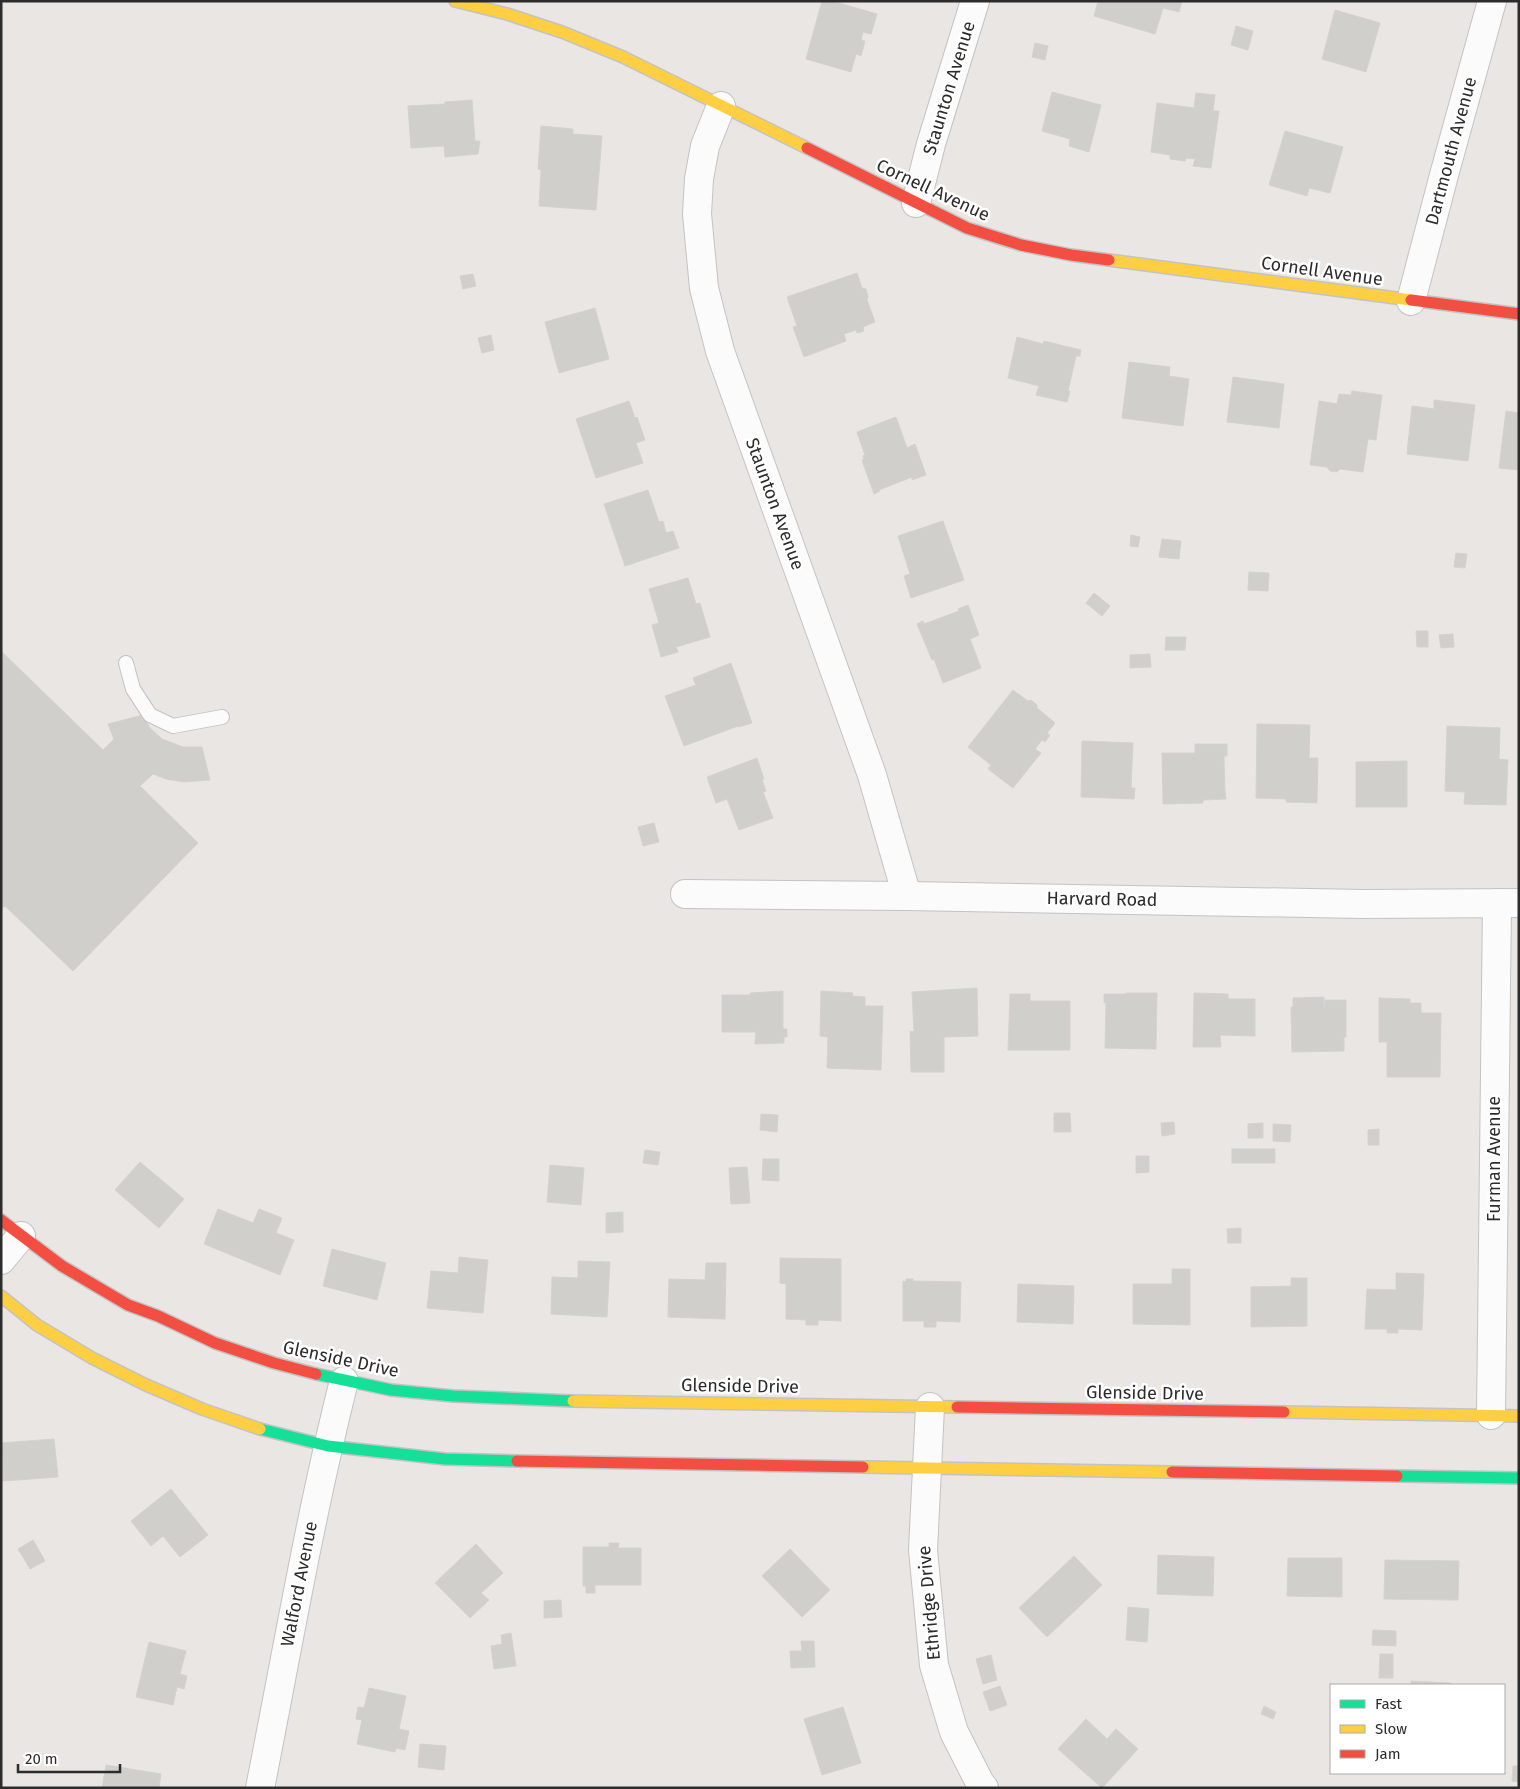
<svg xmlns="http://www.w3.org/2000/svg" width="1520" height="1789" font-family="'Fira Sans',sans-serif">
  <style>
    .building { fill: #d1cfcc; stroke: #d4d2cf }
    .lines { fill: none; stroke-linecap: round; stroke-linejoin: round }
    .lane-casing { stroke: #c4c3c3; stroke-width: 16 }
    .street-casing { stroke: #c4c3c3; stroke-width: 30 }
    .fast-casing { stroke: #c4c3c3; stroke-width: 14 }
    .slow-casing { stroke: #c4c3c3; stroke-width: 14 }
    .jam-casing { stroke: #c4c3c3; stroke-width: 14 }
    .lane { stroke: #fcfbfb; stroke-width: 14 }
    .street { stroke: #fcfbfb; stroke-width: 28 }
    .fast { stroke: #16e098; stroke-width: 11 }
    .slow { stroke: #ffcf43; stroke-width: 11 }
    .jam { stroke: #f24e42; stroke-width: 11 }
    .labels { text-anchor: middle; stroke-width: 5; stroke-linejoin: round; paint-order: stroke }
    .street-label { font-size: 18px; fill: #2c2c2c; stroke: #fff }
  </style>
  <rect width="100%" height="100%" fill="#e9e6e3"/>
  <g class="building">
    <path d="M 822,1 L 832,1 L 877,14 L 871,34 L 863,32 L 861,40 L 865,41 L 861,56 L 856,54 L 851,72 L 806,59 Z"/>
    <path d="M 1098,1 L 1182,1 L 1179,12 L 1163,8 L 1155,34 L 1094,16 Z"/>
    <path d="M 1335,10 L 1380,23 L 1366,72 L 1322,59 Z"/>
    <path d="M 1236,26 L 1253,31 L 1248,50 L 1231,45 Z"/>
    <path d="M 1035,43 L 1048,46 L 1045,60 L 1032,57 Z"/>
    <path d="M 1052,92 L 1101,105 L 1089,152 L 1069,146 L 1070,139 L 1042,131 Z"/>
    <path d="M 1196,93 L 1215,95 L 1213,111 L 1219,111 L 1211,168 L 1193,166 L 1195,159 L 1186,158 L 1185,161 L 1170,159 L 1170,155 L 1151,152 L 1157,103 L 1194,108 Z"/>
    <path d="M 472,100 L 475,141 L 480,141 L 478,154 L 445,157 L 444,146 L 411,148 L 408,106 L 445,104 L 445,102 Z"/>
    <path d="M 541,126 L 573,129 L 573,134 L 602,136 L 596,210 L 539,206 L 541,170 L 538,169 Z"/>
    <path d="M 1285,131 L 1343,147 L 1330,193 L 1309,188 L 1307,196 L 1269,185 Z"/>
    <path d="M 857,273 L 862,288 L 866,289 L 868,297 L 867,300 L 875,322 L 863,327 L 864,331 L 857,333 L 856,330 L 844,334 L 846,341 L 804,357 L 793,327 L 797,326 L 787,297 Z"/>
    <path d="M 473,274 L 476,286 L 463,289 L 460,276 Z"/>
    <path d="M 595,308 L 609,359 L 559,373 L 545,322 Z"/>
    <path d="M 491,335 L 494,350 L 482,353 L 478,338 Z"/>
    <path d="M 1017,337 L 1043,344 L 1044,341 L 1081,350 L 1080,356 L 1076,356 L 1068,391 L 1070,391 L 1067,402 L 1036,395 L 1039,386 L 1008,378 Z"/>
    <path d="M 1129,362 L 1170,367 L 1169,376 L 1189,379 L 1183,426 L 1122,418 Z"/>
    <path d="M 1233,377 L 1284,384 L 1279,428 L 1227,422 Z"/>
    <path d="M 1352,391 L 1382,395 L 1376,440 L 1368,439 L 1363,472 L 1340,469 L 1337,472 L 1330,471 L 1327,467 L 1310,465 L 1319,401 L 1337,404 L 1339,394 L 1351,395 Z"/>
    <path d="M 1434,400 L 1475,405 L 1468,461 L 1407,454 L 1412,406 L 1434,409 Z"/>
    <path d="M 629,401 L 635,418 L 637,417 L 645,440 L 636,443 L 643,463 L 596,478 L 576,419 Z"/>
    <path d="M 1506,411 L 1519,413 L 1519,470 L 1499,468 Z"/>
    <path d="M 896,417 L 907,448 L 915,444 L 926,475 L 912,480 L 912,477 L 879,490 L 880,491 L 874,494 L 862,460 L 864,459 L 863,456 L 865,455 L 857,432 Z"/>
    <path d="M 648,490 L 659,522 L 663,521 L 666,533 L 673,531 L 679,548 L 625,566 L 604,504 Z"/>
    <path d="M 943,521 L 964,580 L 911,598 L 904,576 L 910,574 L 898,536 Z"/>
    <path d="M 1131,535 L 1140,537 L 1138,547 L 1130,546 Z"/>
    <path d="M 1162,539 L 1181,541 L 1179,559 L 1159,557 Z"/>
    <path d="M 1456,553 L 1467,554 L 1465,568 L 1454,567 Z"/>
    <path d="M 1249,572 L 1269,573 L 1268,591 L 1248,590 Z"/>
    <path d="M 688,578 L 696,604 L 700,603 L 710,637 L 676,647 L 678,652 L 661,657 L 652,625 L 659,623 L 649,589 Z"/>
    <path d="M 1094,593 L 1110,606 L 1102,616 L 1086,603 Z"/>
    <path d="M 968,605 L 979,635 L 970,639 L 981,668 L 943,683 L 934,659 L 932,660 L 917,624 L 923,621 L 924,624 L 959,611 L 958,609 Z"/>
    <path d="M 1416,631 L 1428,631 L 1428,647 L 1417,647 Z"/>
    <path d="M 1453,634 L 1454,647 L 1441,648 L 1439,635 Z"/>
    <path d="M 1166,637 L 1186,637 L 1185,650 L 1165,650 Z"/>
    <path d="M 1,651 L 103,750 L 114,739 L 108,724 L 143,715 L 150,728 L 162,739 L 183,747 L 202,747 L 210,780 L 184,782 L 166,779 L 153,774 L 140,786 L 198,843 L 73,971 L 5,906 L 1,909 Z"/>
    <path d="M 1150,654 L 1151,667 L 1130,668 L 1130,655 Z"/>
    <path d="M 731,663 L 752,723 L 739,727 L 738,726 L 684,746 L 665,696 L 696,685 L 693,678 Z"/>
    <path d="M 1013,690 L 1028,701 L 1031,700 L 1037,705 L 1037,708 L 1055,723 L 1047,733 L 1050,735 L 1045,742 L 1042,740 L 1035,749 L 1041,753 L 1013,788 L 988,769 L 991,765 L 968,747 Z"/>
    <path d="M 1257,724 L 1310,725 L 1309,758 L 1318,758 L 1317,803 L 1286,802 L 1286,799 L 1256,798 Z"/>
    <path d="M 1447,726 L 1500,728 L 1499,759 L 1508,760 L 1506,805 L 1464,804 L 1465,792 L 1445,791 Z"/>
    <path d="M 1082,741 L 1133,743 L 1131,788 L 1135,788 L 1134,799 L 1081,797 Z"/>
    <path d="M 1195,744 L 1227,744 L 1227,756 L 1224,756 L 1225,792 L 1226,799 L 1203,800 L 1203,803 L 1163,804 L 1162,753 L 1195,753 Z"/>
    <path d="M 757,758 L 764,779 L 762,780 L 766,791 L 763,792 L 773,818 L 739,830 L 727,799 L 716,803 L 707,777 Z"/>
    <path d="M 1407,761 L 1407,807 L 1356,807 L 1356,762 Z"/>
    <path d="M 654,823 L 659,842 L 643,846 L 638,827 Z"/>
    <path d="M 977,988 L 978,1036 L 944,1037 L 944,1072 L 911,1072 L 910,1031 L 914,1032 L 912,992 Z"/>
    <path d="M 783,991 L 783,1029 L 787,1029 L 787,1037 L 784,1037 L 784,1043 L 755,1044 L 756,1032 L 722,1032 L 722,995 L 750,995 L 750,993 Z"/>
    <path d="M 821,991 L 853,993 L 852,996 L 865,997 L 865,1006 L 883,1006 L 881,1070 L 827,1068 L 828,1037 L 820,1036 Z"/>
    <path d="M 1126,993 L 1157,993 L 1156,1049 L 1105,1048 L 1106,1002 L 1104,1003 L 1104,994 L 1126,994 Z"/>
    <path d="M 1194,993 L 1228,994 L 1228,999 L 1255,999 L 1255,1036 L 1220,1035 L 1221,1047 L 1193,1047 Z"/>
    <path d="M 1010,994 L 1030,994 L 1030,1001 L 1070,1001 L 1070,1050 L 1008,1050 Z"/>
    <path d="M 1324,997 L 1324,1007 L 1325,1007 L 1325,1000 L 1346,1000 L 1346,1037 L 1344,1037 L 1344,1051 L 1292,1052 L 1291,1007 L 1293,1007 L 1293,998 Z"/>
    <path d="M 1379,998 L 1410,999 L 1410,1003 L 1421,1003 L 1421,1013 L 1441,1013 L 1440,1077 L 1387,1077 L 1387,1042 L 1379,1042 Z"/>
    <path d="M 1054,1113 L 1070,1113 L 1071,1132 L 1054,1132 Z"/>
    <path d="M 761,1114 L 778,1115 L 777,1132 L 760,1130 Z"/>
    <path d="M 1174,1122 L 1175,1134 L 1162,1136 L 1161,1123 Z"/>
    <path d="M 1263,1123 L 1263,1138 L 1248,1138 L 1248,1124 Z"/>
    <path d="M 1273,1124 L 1291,1125 L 1290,1142 L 1273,1141 Z"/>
    <path d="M 1379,1129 L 1379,1145 L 1368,1145 L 1368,1130 Z"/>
    <rect x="1232" y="1149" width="43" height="14"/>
    <path d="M 645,1150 L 660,1152 L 658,1165 L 643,1163 Z"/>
    <path d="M 1136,1156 L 1149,1156 L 1149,1172 L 1136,1173 Z"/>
    <path d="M 763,1159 L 779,1159 L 779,1181 L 762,1180 Z"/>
    <path d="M 140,1162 L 184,1199 L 159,1228 L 115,1190 Z"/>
    <path d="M 550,1165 L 584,1168 L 581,1205 L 547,1202 Z"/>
    <path d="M 747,1167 L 750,1203 L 731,1204 L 729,1168 Z"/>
    <path d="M 218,1209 L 253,1223 L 259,1209 L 282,1218 L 276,1233 L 294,1240 L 280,1275 L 204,1244 Z"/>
    <path d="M 623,1212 L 623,1232 L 606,1233 L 606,1213 Z"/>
    <path d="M 1241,1228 L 1241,1243 L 1228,1243 L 1227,1229 Z"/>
    <path d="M 332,1249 L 386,1263 L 377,1300 L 323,1286 Z"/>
    <path d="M 459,1257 L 488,1260 L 483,1313 L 427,1308 L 431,1271 L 458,1273 Z"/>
    <path d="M 780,1258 L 841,1259 L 841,1321 L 818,1320 L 818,1325 L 806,1325 L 806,1320 L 786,1319 L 786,1284 L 780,1283 Z"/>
    <path d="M 578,1261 L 610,1262 L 607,1317 L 551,1314 L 552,1277 L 578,1278 Z"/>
    <path d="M 706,1263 L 726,1263 L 725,1319 L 668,1317 L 669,1279 L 705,1280 Z"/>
    <path d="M 1172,1269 L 1190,1269 L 1190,1325 L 1133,1324 L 1133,1284 L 1172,1284 Z"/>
    <path d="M 1396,1273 L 1424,1274 L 1422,1330 L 1398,1329 L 1398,1333 L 1387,1333 L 1387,1329 L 1365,1329 L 1367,1289 L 1396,1290 Z"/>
    <path d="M 1291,1278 L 1307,1278 L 1307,1326 L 1251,1327 L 1251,1287 L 1291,1286 Z"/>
    <path d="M 906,1279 L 913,1279 L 913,1281 L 961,1282 L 960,1322 L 936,1321 L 936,1327 L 924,1327 L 924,1321 L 903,1321 L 903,1281 L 906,1282 Z"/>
    <path d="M 1018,1284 L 1074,1286 L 1073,1324 L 1017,1322 Z"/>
    <path d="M 54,1439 L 58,1477 L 3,1481 L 1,1443 Z"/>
    <path d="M 171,1489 L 208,1535 L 180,1557 L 163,1536 L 151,1546 L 131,1521 Z"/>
    <path d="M 33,1540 L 45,1561 L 30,1569 L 18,1549 Z"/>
    <path d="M 609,1543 L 619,1543 L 618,1548 L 641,1548 L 641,1585 L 595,1585 L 595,1593 L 586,1593 L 586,1586 L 583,1586 L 583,1547 L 609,1547 Z"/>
    <path d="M 476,1544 L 503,1573 L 481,1593 L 489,1600 L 470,1618 L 435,1583 Z"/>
    <path d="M 790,1549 L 830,1590 L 802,1617 L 762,1576 Z"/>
    <path d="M 1158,1555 L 1214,1557 L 1213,1596 L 1157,1594 Z"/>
    <path d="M 1074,1556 L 1102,1585 L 1047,1637 L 1019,1608 Z"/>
    <path d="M 1288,1558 L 1342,1558 L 1342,1597 L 1287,1596 Z"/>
    <path d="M 1385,1560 L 1459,1561 L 1458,1600 L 1384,1599 Z"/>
    <path d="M 561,1600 L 562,1617 L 544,1618 L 544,1601 Z"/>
    <path d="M 1128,1607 L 1149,1609 L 1147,1642 L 1126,1640 Z"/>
    <path d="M 1373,1630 L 1396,1631 L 1396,1646 L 1372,1645 Z"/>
    <path d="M 511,1633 L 516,1666 L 494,1669 L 491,1646 L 502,1644 L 501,1635 Z"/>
    <path d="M 801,1641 L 814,1641 L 815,1667 L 791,1668 L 790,1651 L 802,1651 Z"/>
    <path d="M 149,1642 L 186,1651 L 180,1674 L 187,1676 L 184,1689 L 177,1687 L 173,1705 L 136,1697 Z"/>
    <path d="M 1380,1654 L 1393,1654 L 1393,1678 L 1379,1678 Z"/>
    <path d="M 991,1655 L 997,1680 L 983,1684 L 976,1659 Z"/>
    <path d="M 1411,1681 L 1451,1683 L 1451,1685 L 1411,1685 Z"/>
    <path d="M 1000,1686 L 1007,1705 L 990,1711 L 983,1692 Z"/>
    <path d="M 369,1688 L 406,1696 L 399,1729 L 409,1731 L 405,1750 L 396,1748 L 395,1752 L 357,1744 L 362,1720 L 356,1719 L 358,1707 L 364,1708 Z"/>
    <path d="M 1264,1706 L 1276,1712 L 1273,1719 L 1261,1714 Z"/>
    <path d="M 843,1707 L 861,1763 L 822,1775 L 804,1719 Z"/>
    <path d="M 1086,1719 L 1107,1739 L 1116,1729 L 1138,1749 L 1102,1788 L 1058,1749 Z"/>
    <path d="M 420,1744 L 446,1746 L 444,1770 L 418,1767 Z"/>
    <path d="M 106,1765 L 161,1774 L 159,1788 L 102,1788 Z"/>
    <path d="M 1513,1766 L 1519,1766 L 1519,1782 L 1512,1781 Z"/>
  </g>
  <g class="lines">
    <g class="lane-casing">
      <path id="lane" d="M 126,663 L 133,689 L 150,715 L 173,726 L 222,717"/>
    </g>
    <g class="street-casing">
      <g id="street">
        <path d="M 721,106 L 705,146 L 699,179 L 697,214 L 704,288 L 720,351 L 872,775 L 907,896"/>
        <path d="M 916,203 L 931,144 L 975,1"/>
        <path d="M 1411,301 L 1444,175 L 1492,1"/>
        <path d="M 685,894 L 907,896 L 1363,904 L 1519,903"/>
        <path d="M 1,1260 L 21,1236"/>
        <path d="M 930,1407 L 923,1550 L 934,1665 L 954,1732 L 980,1783 L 984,1788"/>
        <path d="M 1491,1415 L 1497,903"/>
        <path d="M 260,1788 C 287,1652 310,1516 344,1381"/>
      </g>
    </g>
    <g class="fast-casing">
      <g id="fast">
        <path d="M 316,1374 L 391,1390 L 453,1396 L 573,1401"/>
        <path d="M 260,1429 L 328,1446 L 445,1459 L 517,1461"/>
        <path d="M 1397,1476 L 1519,1478"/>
      </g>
    </g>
    <g class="slow-casing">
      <g id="slow">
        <path d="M 455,1 L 507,14 L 562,32 L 623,57 L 807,148"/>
        <path d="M 1109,260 L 1411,300"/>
        <path d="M 1,1296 L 37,1325 L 92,1358 L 146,1385 L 202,1409 L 260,1429"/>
        <path d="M 573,1401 L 957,1407"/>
        <path d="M 1284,1412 L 1519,1416"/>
        <path d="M 863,1467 L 1172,1472"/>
      </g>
    </g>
    <g class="jam-casing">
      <g id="jam">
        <path d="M 807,148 L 967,228 L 1021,245 L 1071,255 L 1109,260"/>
        <path d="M 1411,300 L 1519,314"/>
        <path d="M 1,1220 L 62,1266 L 128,1305 L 158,1316 L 215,1343 L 274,1363 L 316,1374"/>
        <path d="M 957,1407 L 1284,1412"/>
        <path d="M 517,1461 L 863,1467"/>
        <path d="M 1172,1472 L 1397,1476"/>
      </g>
    </g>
    <use href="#lane" class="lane"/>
    <use href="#street" class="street"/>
    <use href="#fast" class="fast"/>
    <use href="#slow" class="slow"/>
    <use href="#jam" class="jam"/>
  </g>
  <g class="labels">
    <g class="street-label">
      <text transform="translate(949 88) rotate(-73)" y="6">Staunton Avenue</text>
      <text transform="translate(1451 151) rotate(-75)" y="6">Dartmouth Avenue</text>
      <text transform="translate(933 190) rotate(25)" y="6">Cornell Avenue</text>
      <text transform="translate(1322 271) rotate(8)" y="6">Cornell Avenue</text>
      <text transform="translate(775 504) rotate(70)" y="6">Staunton Avenue</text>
      <text transform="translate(1102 899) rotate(1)" y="6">Harvard Road</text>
      <text transform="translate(1494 1159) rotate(-90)" y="6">Furman Avenue</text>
      <text transform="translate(341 1359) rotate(12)" y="6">Glenside Drive</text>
      <text transform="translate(740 1386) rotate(1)" y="6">Glenside Drive</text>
      <text transform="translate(1145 1393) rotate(1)" y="6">Glenside Drive</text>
      <text transform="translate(299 1584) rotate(-79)" y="6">Walford Avenue</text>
      <text transform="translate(929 1603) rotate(-95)" y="6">Ethridge Drive</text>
    </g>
  </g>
  <rect width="1520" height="1789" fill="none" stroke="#2c2c2c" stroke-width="5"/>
  <rect x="1330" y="1684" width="175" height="90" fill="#ffffff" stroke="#ababab"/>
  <rect x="1340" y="1700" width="25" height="8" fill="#16e098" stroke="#ababab"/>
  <text x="1375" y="1709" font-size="15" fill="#2c2c2c">Fast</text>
  <rect x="1340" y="1725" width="25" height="8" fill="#ffcf43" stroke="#ababab"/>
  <text x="1375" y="1734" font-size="15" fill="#2c2c2c">Slow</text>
  <rect x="1340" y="1750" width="25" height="8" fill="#f24e42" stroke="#ababab"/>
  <text x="1375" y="1759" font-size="15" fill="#2c2c2c">Jam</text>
  <path d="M18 1764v8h102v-8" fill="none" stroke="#2c2c2c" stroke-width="2.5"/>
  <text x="25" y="1764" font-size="15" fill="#2c2c2c" stroke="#ffffff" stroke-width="4" paint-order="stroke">20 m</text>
</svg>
